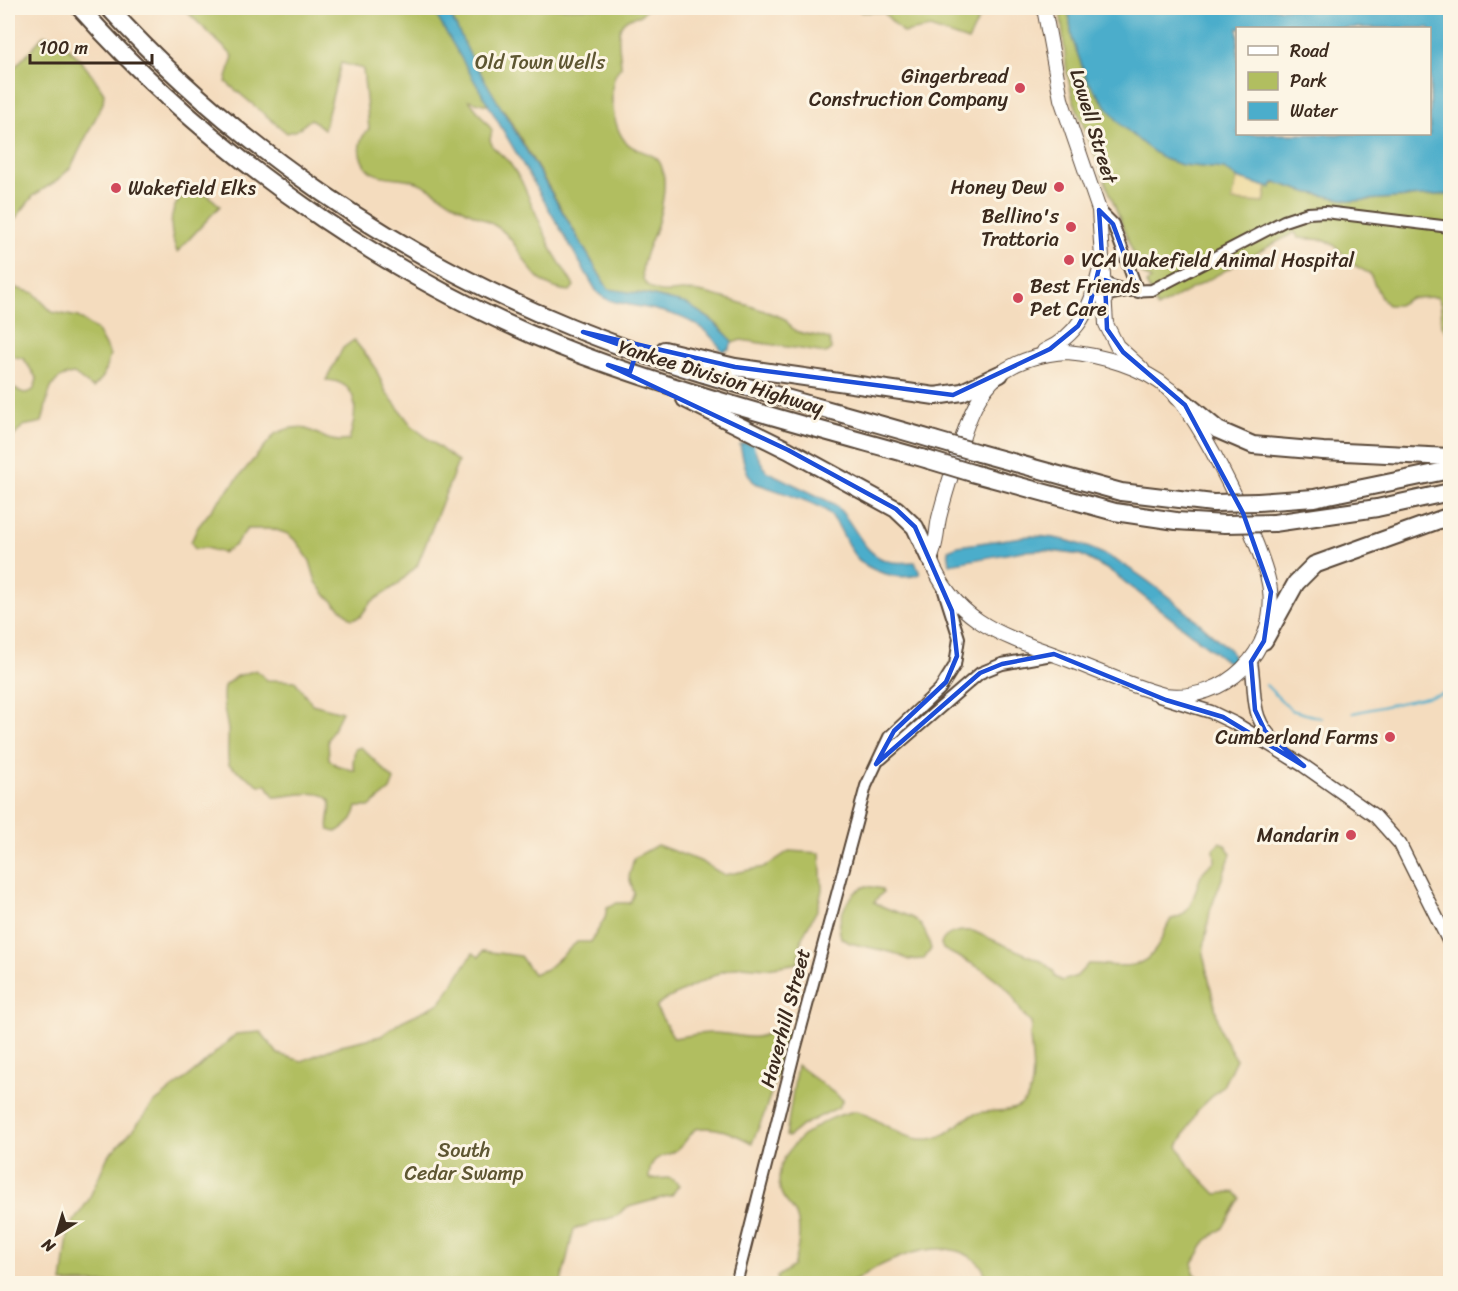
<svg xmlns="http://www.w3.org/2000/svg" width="1458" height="1291" font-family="Sriracha,sans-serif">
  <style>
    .green { fill: #b1be60; stroke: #76743f; stroke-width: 1.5 }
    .sand { fill: #eeda9e; stroke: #94825e; stroke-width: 1.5 }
    .water { fill: #4badcb; stroke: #436c74; stroke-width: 1.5; fill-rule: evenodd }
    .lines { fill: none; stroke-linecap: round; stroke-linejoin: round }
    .stream { stroke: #4badcb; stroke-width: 2 }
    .tertiary-casing { stroke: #574536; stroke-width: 14 }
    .secondary-casing { stroke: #574536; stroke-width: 15 }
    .primary-casing { stroke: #574536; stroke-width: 16 }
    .motorway-casing { stroke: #574536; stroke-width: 20 }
    .tertiary { stroke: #fff; stroke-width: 10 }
    .secondary { stroke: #fff; stroke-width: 12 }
    .primary { stroke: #fff; stroke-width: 14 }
    .motorway { stroke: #fff; stroke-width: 16 }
    .motorway-bridge-casing { stroke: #574536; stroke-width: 20; stroke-linecap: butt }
    .motorway-bridge { stroke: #fff; stroke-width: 16 }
    .marked { fill: none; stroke: #1d4ed8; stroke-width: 4.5; stroke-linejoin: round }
    .poi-dot { fill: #d1495b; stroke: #fcf5e5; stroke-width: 2 }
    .labels { text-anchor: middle; stroke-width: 6; stroke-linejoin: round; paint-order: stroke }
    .park-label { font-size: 20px; fill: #5e5632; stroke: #fcf5e5 }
    .poi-label { font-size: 20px; fill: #3b2a1e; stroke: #fcf5e5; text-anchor: end }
    .street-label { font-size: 20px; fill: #3b2a1e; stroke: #fcf5e5 }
  </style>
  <rect width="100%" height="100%" fill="#fcf5e5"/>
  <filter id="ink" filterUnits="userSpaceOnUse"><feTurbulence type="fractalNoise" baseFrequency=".0167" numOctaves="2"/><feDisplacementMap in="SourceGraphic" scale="12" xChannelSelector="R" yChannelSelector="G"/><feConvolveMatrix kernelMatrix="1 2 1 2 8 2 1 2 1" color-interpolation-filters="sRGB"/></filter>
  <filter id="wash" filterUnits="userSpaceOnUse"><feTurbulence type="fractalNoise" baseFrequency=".008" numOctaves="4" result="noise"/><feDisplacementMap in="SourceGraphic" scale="24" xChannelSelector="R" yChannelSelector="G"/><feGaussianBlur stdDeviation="1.35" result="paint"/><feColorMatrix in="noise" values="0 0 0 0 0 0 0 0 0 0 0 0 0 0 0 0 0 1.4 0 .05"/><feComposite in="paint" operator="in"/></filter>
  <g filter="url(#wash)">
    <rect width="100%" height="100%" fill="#f4dcbe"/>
    <g class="green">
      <path d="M 183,8 L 648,8 L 639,16 C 609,18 621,49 621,67 C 605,80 612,130 627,143 C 638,154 658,151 662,168 C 667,183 662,208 658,222 C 654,238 632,273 648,286 C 662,298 677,289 692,291 C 716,294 761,309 783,318 C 788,321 790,328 796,331 C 807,336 820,334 830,340 L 831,349 L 826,353 L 741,340 L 732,343 C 716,314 681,301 650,295 C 636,292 622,293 608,289 L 504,110 L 469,100 L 492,130 L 490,140 L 493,147 L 509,162 L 521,180 L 553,252 L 574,286 L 570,291 C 523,288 526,242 494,225 C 480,217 466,211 453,203 C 441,196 430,187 417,182 C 397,173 367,185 360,154 C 358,143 362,136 369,129 L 363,69 L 341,63 L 324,129 L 311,119 L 297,130 L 287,133 L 226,82 L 233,56 Z"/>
      <path d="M 857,8 L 992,8 L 979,19 L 968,41 L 930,28 L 903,33 L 883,12 L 861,12 Z"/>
      <path d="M 1060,8 L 1069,14 L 1072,38 L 1087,80 L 1103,102 L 1143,144 L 1164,159 L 1182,165 L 1224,169 L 1267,187 L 1278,183 L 1306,192 L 1352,201 L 1450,194 L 1450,333 C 1434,327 1447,309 1437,297 L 1410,298 L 1398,305 L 1388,305 L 1381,298 L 1370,274 L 1354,265 L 1334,245 L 1326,240 L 1298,238 L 1295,232 L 1157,308 L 1146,283 L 1151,280 L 1141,273 L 1073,99 L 1067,73 Z"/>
      <path d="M 44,35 C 66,37 93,75 104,93 L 103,103 L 71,167 L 58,180 L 34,195 L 8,228 L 8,71 L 17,65 Z"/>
      <path d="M 192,190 L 209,196 L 220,206 L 177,252 C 168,229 167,202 192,190 Z"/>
      <path d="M 8,286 L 34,293 L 52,312 L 78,317 L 97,331 L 110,355 L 103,377 L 93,388 L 74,374 C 46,375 48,403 42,422 L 23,426 L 8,443 L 8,383 C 16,389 25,398 34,389 L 37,379 L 24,359 L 12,356 L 8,358 Z"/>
      <path d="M 354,340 L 374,365 L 386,392 L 412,426 L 458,462 L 417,566 L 397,585 L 371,602 L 360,617 L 352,619 L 325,594 L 316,582 L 310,561 L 298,543 L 288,534 L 273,529 L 247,529 L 235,545 L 223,553 L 206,548 L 195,549 L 191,542 L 198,527 L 216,504 L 275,434 C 314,414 316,447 349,440 C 357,414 362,382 326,380 L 343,348 Z"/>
      <path d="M 256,670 L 267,680 L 295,681 L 312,704 L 342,712 L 328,740 L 329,759 L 336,765 L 355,771 L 353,763 L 355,749 L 361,747 L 394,780 L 390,790 L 369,807 L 357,807 C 353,820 348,827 335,832 L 329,830 C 326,821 333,808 330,801 C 324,787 286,797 274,797 L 267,785 L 259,785 L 229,765 C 226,753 229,742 228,730 C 226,715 221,702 224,686 L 235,677 Z"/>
      <path d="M 1220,842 L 1226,846 L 1231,854 L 1210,911 L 1203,954 L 1221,1033 L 1236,1059 L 1223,1086 L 1198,1110 L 1178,1146 L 1189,1166 L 1216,1194 L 1235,1192 L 1240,1198 L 1223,1228 L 1206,1241 L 1193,1263 L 1193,1273 L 1208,1283 L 986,1283 C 987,1272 980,1263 971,1257 C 941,1239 904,1254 875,1268 C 866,1273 856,1282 846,1284 C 825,1288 799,1284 777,1283 L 777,1277 L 793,1266 C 798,1251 803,1226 794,1211 C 789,1203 782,1200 780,1189 C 772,1149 820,1117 856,1111 C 878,1117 895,1136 919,1139 C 945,1142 953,1125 972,1115 C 984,1109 999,1113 1012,1109 C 1042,1102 1031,1057 1030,1036 C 1030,1031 1032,1028 1031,1023 C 1017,1011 1018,1001 1007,989 C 989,970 966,961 943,949 L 941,944 C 945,932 961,930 973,931 L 1043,962 L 1054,972 L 1055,977 L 1062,981 L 1077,976 L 1088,964 C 1112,963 1139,975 1156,949 C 1162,940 1165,929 1171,919 C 1194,916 1193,891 1202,874 C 1205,868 1210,865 1215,861 L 1214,849 Z"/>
      <path d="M 657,845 L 700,861 L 724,875 L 765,867 L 789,851 L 820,853 L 822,890 L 817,910 L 802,937 L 798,963 L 767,968 L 741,966 L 721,972 L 661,1002 L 656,1008 L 674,1038 C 687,1036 699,1033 712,1033 C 744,1033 749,1046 781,1027 L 791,1033 L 763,1117 L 752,1143 C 733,1133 716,1125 695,1129 C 690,1135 685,1142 679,1148 C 665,1161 650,1150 649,1179 L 670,1178 L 679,1185 L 672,1195 L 625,1208 L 617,1216 L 574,1229 L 561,1283 L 62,1283 L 69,1228 L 88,1201 L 108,1156 L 133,1130 L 154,1103 L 194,1072 L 236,1034 L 261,1032 L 278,1054 L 302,1061 L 341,1045 L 381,1036 L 402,1021 L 440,1003 L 473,953 L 479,957 L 483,951 L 520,956 L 533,974 L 547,969 L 577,942 L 591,942 L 605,918 L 607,907 L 617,903 L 630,903 L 634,893 L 629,877 L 634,858 Z"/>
      <path d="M 866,886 L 882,889 L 883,892 L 874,902 C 903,920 921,907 931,949 L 924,959 L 909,960 L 894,953 L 850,943 L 841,938 C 835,919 848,893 866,886 Z"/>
      <path d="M 797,1065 L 843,1100 L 839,1107 L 803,1125 L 788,1137 L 786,1136 Z"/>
    </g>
    <path class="sand" d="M 1237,178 L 1267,187 L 1264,203 L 1232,201 Z"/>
    <g class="water">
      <path d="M 432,8 L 446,8 C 455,22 462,39 470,55 L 608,289 L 649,295 L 687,304 L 711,320 L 729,337 L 732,343 L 729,349 L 722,351 C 703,318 666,311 630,305 C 618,302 606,302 597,292 Z"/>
      <path d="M 1064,8 L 1450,8 L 1450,194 L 1352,201 L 1306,192 L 1278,183 L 1274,183 L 1271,188 L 1267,187 L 1237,178 L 1224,169 L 1182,165 L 1164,159 L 1143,144 L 1120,124 L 1087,80 L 1072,38 L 1069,14 ZM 1238,28 L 1430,28 L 1430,134 L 1238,134 Z"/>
      <path d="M 745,443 L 752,445 L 766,471 L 834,504 C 856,522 861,557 892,562 C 899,563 908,562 915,562 L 920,574 C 900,582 865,571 853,553 C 844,540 838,519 825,510 C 814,502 771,489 755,483 C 745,474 743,458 740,445 Z"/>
      <path d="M 1029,536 C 1109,535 1173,601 1230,650 L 1236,662 L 1234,664 L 1226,661 L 1112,572 L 1081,555 L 1043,550 L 1023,551 L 950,564 L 948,550 L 958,546 Z"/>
    </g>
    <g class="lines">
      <g class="stream">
        <path d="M 753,443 L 754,451"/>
        <path d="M 1266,685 L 1291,710 L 1321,718"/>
        <path d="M 1353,713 L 1450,692"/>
      </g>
    </g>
  </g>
  <g filter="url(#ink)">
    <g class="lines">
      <g class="tertiary-casing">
        <g id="tertiary">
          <path d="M 1099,210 L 1113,224 L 1138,292"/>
          <path d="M 1104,283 L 1127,291"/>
          <path d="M 1104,296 L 1127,291 L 1152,290 L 1284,221 L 1308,213 L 1325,212 L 1450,227"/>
          <path d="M 881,759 L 980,673 L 1002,664 L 1052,655"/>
          <path d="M 736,1284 L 794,1054 L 866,786 L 889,737 L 940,689 L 955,665 L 959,638 L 944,591"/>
        </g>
      </g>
      <g class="secondary-casing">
        <g id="secondary">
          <path d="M 1251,662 C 1257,699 1248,718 1280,746"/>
          <path d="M 1159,696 L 1211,712 L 1236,724 L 1304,766 L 1375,816 L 1400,844 L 1450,944"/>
        </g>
      </g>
      <g class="primary-casing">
        <g id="primary">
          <path d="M 1044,8 L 1061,99 L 1099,210 L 1106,324 L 1117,346 L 1142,369"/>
          <path d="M 1044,351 C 1078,336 1091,308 1099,273"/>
          <path d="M 1067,352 C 1101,355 1143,367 1169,389 C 1199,413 1266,551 1270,590 C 1277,652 1225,703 1164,695 C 1131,686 1100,672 1069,660 C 1008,637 956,625 930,559 C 937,546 936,532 939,518 C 944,497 951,477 957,456 C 975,391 995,357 1067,352 Z"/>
        </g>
      </g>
      <g class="motorway-casing">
        <g id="motorway">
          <path d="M 80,8 C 218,163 412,296 609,365 C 714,402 822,430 929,460"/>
          <path d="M 109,8 C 234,146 399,257 571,327 C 688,375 813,404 934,440"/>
          <path d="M 664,350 L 735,367 L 935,396 L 962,392 L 1000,374"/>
          <path d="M 1177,396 L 1218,430 L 1253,445 L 1323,451 L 1450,457"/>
          <path d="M 685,399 L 788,450 L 896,509 L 915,527 L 930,559"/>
          <path d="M 979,453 L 1121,492 L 1213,503"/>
          <path d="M 972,473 L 1115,512 L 1176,521 L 1225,524"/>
          <path d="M 1258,502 L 1314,498 L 1450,470"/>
          <path d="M 1274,523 L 1377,508 L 1450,492"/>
          <path d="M 1264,641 L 1296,583 L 1314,565 L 1450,516"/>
        </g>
      </g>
      <use href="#tertiary" class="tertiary"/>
      <use href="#secondary" class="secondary"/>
      <use href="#primary" class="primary"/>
      <use href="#motorway" class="motorway"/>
      <g class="motorway-bridge-casing">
        <g id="motorway-bridge">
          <path d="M 934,440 L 979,453"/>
          <path d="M 929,460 L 972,473"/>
          <path d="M 1213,503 L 1258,502"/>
          <path d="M 1225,524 L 1274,523"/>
        </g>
      </g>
      <use href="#motorway-bridge" class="motorway-bridge"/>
    </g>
  </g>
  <path class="marked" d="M 1099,210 L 1113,224 L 1138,292 L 1105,280 L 1107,329 L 1123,352 L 1185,405 L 1243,513 L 1271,592 L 1264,641 L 1251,662 L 1255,710 L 1265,731 L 1304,766 L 1223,717 L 1166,700 L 1054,654 L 1002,664 L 980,673 L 876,764 L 894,731 L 946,682 L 957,656 L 952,611 L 915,527 L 896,509 L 788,450 L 608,365 L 630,372 L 637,351 L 583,332 L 735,367 L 953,395 L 1050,349 L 1078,326 L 1090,304 L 1102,256 Z"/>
  <g class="poi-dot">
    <circle cx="1020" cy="88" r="6"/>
    <circle cx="1059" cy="187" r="6"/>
    <circle cx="116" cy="188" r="6"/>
    <circle cx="1071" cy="227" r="6"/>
    <circle cx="1069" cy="260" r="6"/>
    <circle cx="1018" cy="298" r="6"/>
    <circle cx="1390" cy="737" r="6"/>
    <circle cx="1351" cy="835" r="6"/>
  </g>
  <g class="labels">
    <g class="park-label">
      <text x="540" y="69">Old Town Wells</text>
      <text x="464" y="1157">South<tspan x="464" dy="23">Cedar Swamp</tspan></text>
    </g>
    <g class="poi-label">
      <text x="1008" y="83">Gingerbread<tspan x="1008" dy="23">Construction Company</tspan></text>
      <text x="1047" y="194">Honey Dew</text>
      <text x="128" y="195" text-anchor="start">Wakefield Elks</text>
      <text x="1059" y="223">Bellino's<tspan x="1059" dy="23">Trattoria</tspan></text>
      <text x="1081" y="267" text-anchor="start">VCA Wakefield Animal Hospital</text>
      <text x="1030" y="293" text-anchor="start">Best Friends<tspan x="1030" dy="23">Pet Care</tspan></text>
      <text x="1378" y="744">Cumberland Farms</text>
      <text x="1339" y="842">Mandarin</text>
    </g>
    <g class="street-label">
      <text transform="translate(1094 126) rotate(73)" y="7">Lowell Street</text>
      <text transform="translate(721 377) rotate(17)" y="7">Yankee Division Highway</text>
      <text transform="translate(785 1018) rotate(-75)" y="7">Haverhill Street</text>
    </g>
  </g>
  <rect width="1458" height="1291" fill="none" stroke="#fcf5e5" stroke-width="30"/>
  <rect x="1236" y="27" width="195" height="108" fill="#fcf5e5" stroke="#afa495" stroke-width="1.5"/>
  <rect x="1248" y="46" width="30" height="9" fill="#ffffff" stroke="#afa495" stroke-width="1.5"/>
  <text x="1290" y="57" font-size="18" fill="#3b2a1e">Road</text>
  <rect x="1248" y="72" width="30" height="18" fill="#b1be60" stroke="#afa495" stroke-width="1.5"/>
  <text x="1290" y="87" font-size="18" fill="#3b2a1e">Park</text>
  <rect x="1248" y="102" width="30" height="18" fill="#4badcb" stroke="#afa495" stroke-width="1.5"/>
  <text x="1290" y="117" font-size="18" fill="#3b2a1e">Water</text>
  <g transform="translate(57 1234) rotate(217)" stroke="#fcf5e5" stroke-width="4.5" paint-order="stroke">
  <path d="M0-4.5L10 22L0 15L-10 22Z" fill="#3b2a1e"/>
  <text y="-9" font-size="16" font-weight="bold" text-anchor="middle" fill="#3b2a1e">N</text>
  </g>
  <path d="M30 54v9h122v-9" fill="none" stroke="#3b2a1e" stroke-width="3"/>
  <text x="39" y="54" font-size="18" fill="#3b2a1e" stroke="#fcf5e5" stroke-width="4.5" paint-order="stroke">100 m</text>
</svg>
